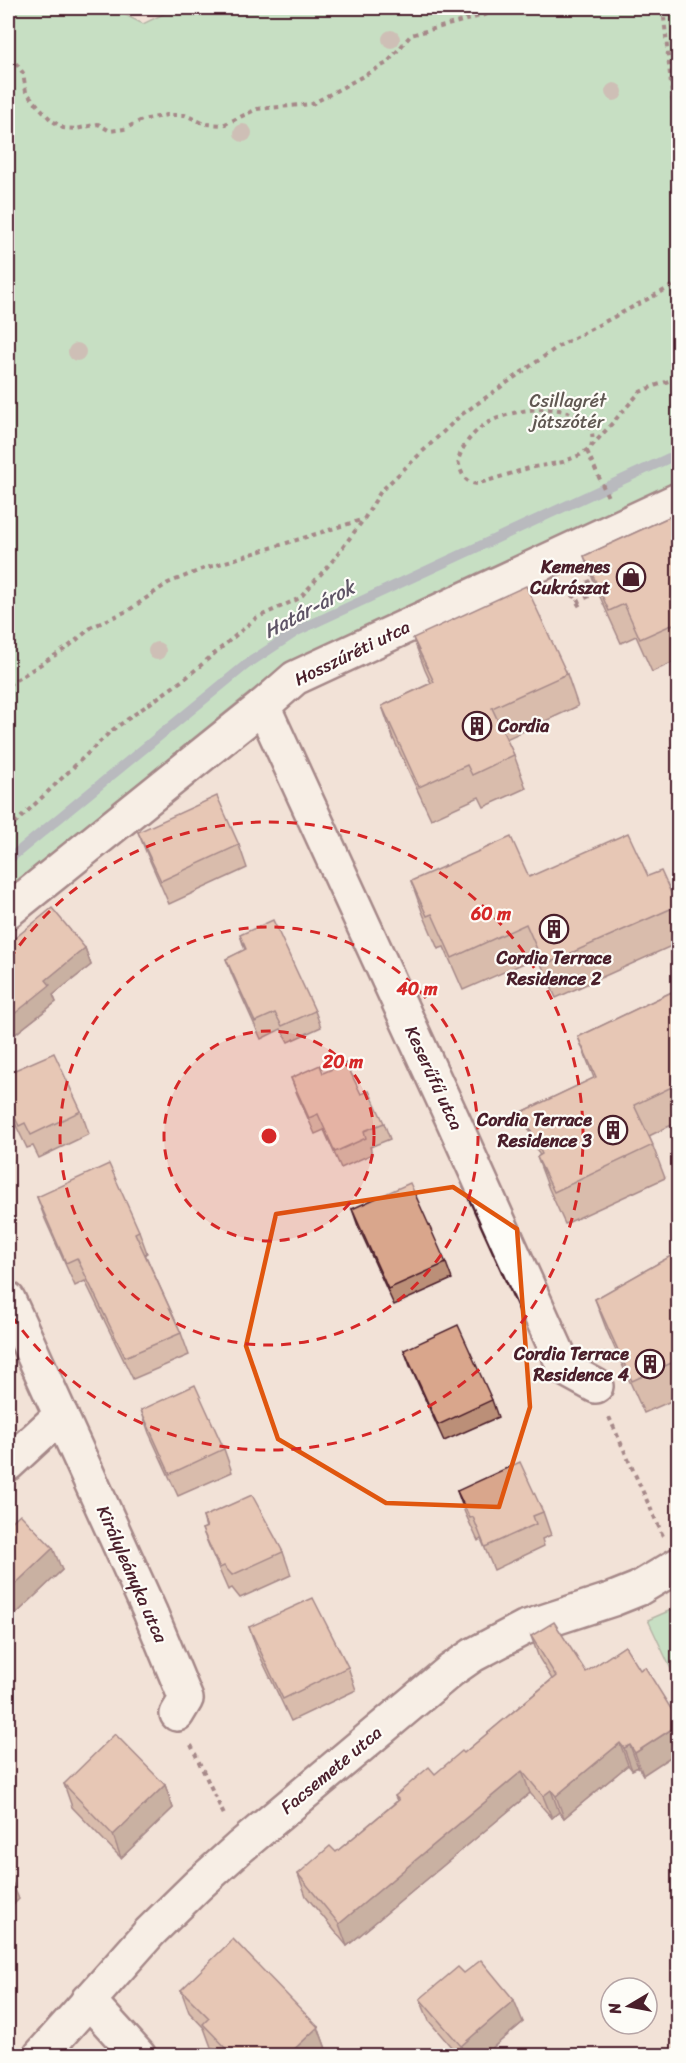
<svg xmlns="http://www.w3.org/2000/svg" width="686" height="2063" font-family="Sriracha,sans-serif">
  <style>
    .green { fill: #93dcac; stroke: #6e7e6c; stroke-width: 1.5 }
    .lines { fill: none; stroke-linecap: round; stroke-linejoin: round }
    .stream { stroke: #7389a1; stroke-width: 10 }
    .minor-casing { stroke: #4a1f2b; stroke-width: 38 }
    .path { stroke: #4a1f2b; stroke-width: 4; stroke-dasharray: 4.5 4.5; stroke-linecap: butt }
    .minor { stroke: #fdfcf7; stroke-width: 33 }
    .tree { fill: #a2968e }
    .wall { fill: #bb8f78; stroke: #4a1f2b; stroke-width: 1.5 }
    .shaded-wall { fill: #987462; stroke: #4a1f2b; stroke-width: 1.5 }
    .building { fill: #d9a68c; stroke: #4a1f2b; stroke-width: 1.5 }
    .marked { fill: none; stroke: #e0560e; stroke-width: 4.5; stroke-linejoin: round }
    .ring { fill: none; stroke: #d62828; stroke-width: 3; stroke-dasharray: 10 8 }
    .labels { text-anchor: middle; stroke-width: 4.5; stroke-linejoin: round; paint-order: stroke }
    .park-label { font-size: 18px; fill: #605852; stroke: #fdfcf7 }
    .poi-label { font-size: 18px; font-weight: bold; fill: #4a1f2b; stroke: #fdfcf7; text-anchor: end }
    .street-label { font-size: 18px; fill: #4a1f2b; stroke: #fdfcf7 }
    .water-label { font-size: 20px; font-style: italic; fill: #5e5466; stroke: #fdfcf7 }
    .centre { fill: #d62828; stroke: #fdfcf7; stroke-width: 3 }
    .ring-label { font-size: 18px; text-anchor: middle; font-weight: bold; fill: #d62828; stroke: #fdfcf7; stroke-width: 4.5; stroke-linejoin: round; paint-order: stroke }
  </style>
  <rect width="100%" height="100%" fill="#f2e2d7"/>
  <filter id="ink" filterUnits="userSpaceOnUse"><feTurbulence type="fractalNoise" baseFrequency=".0167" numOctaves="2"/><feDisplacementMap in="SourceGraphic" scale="12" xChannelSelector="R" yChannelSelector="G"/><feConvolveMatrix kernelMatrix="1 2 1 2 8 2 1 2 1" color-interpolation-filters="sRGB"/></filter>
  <g filter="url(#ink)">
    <g class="green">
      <path d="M 8,8 L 112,8 L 143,24 L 176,8 L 678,8 L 678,484 L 284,665 L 8,888 Z"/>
      <path d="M 678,1607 L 678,1684 L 648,1620 Z"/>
    </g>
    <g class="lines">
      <path class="stream" d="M 8,860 L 247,664 L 297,631 L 669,458"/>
      <g class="minor-casing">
        <g id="minor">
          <path d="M 263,706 L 452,1118 L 565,1369 L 596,1386"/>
          <path d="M 8,911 L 263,706 L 295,678 L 678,500"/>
          <path d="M 8,1299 L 150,1612 L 186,1699 L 177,1714"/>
          <path d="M 8,1464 L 61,1415"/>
          <path d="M 88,2000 L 139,2056"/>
          <path d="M 40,2056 L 150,1932 L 198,1885 L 239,1848 L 450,1671 L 473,1655 L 524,1628 L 613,1599 L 638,1589 L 678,1565"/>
        </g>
      </g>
      <g class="path">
        <path d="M 581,8 L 595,10 L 605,8"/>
        <path d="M 663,8 L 678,151"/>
        <path d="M 8,59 L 15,62 L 23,73 L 26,92 L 51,120 L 63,128 L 76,129 L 98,124 L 110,131 L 124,129 L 142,120 L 167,115 L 185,115 L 205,124 L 223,125 L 257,109 L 312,104 L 387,63 L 411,35 L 510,8"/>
        <path d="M 591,447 C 592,443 593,437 592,433 C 579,397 511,408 486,424 C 472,433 462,446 458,461 C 461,472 464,483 477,484 L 529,468 L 563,462 L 580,455 L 591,447 L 640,392 L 654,386 L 678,378"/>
        <path d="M 587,451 L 608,497"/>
        <path d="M 588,580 L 591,587 L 599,584"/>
        <path d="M 568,587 L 580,607"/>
        <path d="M 577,602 L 594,594 L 591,587"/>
        <path d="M 8,685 L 68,647 L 92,627 L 129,610 L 168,583 L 203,569 L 364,519"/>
        <path d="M 8,830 L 111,731 L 187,677 L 256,618 L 300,598 L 334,559 L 364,519 L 381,491 L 461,415 L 559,346 L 678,283"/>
        <path d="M 609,1417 L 663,1536"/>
        <path d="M 191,1745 L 225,1817"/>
      </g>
      <use href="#minor" class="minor"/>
    </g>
    <g class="tree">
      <circle cx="391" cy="39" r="9"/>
      <circle cx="614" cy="92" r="9"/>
      <circle cx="243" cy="133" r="9"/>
      <circle cx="77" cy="352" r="9"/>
      <circle cx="157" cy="651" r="9"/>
    </g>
    <g class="wall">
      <path d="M 678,513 L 678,660 L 652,672 L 636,636 L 621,643 L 596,588 L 584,556 Z"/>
      <path d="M 413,638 L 567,674 L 578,706 L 506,739 L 514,755 L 526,788 L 484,807 L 479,797 L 431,819 L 393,738 L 382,706 L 431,683 L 425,670 Z"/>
      <path d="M 138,832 L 239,845 L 247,868 L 169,904 L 147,854 Z"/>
      <path d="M 648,876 L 677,906 L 678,911 L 678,943 L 556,998 L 538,957 L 463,990 L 444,947 L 438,949 L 423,914 L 411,881 L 529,877 Z"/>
      <path d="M 240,935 L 315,1011 L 321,1027 L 288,1042 L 281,1029 L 261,1039 L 232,975 L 226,959 L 245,950 Z"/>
      <path d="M 9,943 L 85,948 L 91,965 L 53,995 L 56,1002 L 14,1035 L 8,1027 L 8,948 L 10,946 Z"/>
      <path d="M 678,989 L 678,1122 L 649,1136 L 665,1178 L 565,1224 L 549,1189 L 537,1157 L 540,1156 L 534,1144 L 522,1112 L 594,1078 L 578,1037 Z"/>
      <path d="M 8,1073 L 81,1111 L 89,1134 L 39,1158 L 33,1146 L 27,1148 L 8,1109 Z"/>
      <path d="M 323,1073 L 361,1094 L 384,1123 L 390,1139 L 370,1147 L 372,1154 L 341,1168 L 324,1130 L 315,1134 L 297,1094 L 291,1078 Z"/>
      <path d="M 37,1197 L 139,1231 L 147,1253 L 145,1254 L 181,1333 L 189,1355 L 133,1379 L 85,1281 L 75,1286 L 45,1219 Z"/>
      <path d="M 352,1209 L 446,1263 L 452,1279 L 394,1305 L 358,1226 Z"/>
      <path d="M 678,1252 L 678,1398 L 644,1413 L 607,1331 L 595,1299 Z"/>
      <path d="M 404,1350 L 492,1400 L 498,1417 L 444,1441 L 410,1366 Z"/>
      <path d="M 141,1410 L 224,1449 L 232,1472 L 178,1496 L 149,1433 Z"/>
      <path d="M 457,1491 L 543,1512 L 551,1535 L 542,1539 L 544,1546 L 494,1570 L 481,1539 L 478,1541 L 465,1513 Z"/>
      <path d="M 203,1517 L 283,1552 L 291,1575 L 240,1598 L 232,1588 L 228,1590 L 211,1551 L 202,1529 L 206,1528 Z"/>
      <path d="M 8,1525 L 62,1570 L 16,1614 L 8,1604 Z"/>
      <path d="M 249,1627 L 348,1667 L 356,1690 L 291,1721 L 257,1650 Z"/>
      <path d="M 531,1636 L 586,1672 L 625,1646 L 643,1775 L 638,1767 L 632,1770 L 628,1765 L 564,1818 L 559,1812 L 552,1818 L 530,1793 L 347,1946 L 306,1896 L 298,1874 L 336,1852 L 397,1801 L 395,1796 L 435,1774 L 464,1753 L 552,1679 L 539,1658 Z"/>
      <path d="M 64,1784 L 165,1785 L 173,1808 L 121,1858 L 72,1807 Z"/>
      <path d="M 464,1973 L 523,2022 L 484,2055 L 458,2055 L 429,2021 L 420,1999 Z"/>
      <path d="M 181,1990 L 318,2027 L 326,2049 L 319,2055 L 220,2055 L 211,2047 L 204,2028 L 189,2012 Z"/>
    </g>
    <g class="shaded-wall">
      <path d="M 85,948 L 91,965 L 53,995 L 56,1002 L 14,1035 L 8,1019 L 46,980 Z"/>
      <path d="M 53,1548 L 62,1570 L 16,1614 L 8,1591 Z"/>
      <path d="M 678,1725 L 678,1752 L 643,1775 L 635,1753 Z"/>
      <path d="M 620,1743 L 628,1765 L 564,1818 L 556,1796 Z"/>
      <path d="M 630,1745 L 638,1767 L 632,1770 L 624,1748 Z"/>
      <path d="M 522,1771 L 530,1793 L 347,1946 L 339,1924 Z"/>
      <path d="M 165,1785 L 173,1808 L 121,1858 L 113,1835 Z"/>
      <path d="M 551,1790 L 559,1812 L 552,1818 L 543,1796 Z"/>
      <path d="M 10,1877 L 19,1899 L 8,1910 L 8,1880 Z"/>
      <path d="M 514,2000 L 523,2022 L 484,2055 L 464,2055 L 461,2046 Z"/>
      <path d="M 318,2027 L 326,2049 L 319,2055 L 288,2055 Z"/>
    </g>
    <g class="building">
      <path d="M 678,513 L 678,622 L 640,639 L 624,604 L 609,611 L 584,556 Z"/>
      <path d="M 526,586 L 567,674 L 492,708 L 514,755 L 472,775 L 467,765 L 419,787 L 382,706 L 434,682 L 413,638 Z"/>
      <path d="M 217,796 L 239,845 L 161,881 L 138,832 Z"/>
      <path d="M 628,833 L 648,876 L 661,871 L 677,906 L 544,965 L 526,924 L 452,958 L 432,914 L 427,916 L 411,881 L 511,837 L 529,877 Z"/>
      <path d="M 52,908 L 85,948 L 46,980 L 50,985 L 8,1019 L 8,948 L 10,945 L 9,943 Z"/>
      <path d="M 273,920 L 315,1011 L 282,1026 L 275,1013 L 255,1022 L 226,959 L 246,949 L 240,935 Z"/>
      <path d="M 678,989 L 678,1084 L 634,1105 L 653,1145 L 554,1192 L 537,1157 L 542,1154 L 522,1112 L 596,1077 L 578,1037 Z"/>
      <path d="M 54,1053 L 81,1111 L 31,1135 L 25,1123 L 19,1126 L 8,1103 L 8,1073 Z"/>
      <path d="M 346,1063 L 361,1094 L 369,1091 L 384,1123 L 364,1131 L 366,1138 L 335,1152 L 318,1114 L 309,1118 L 291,1078 L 320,1065 L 323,1073 Z"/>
      <path d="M 109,1164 L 139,1231 L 135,1233 L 181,1333 L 125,1357 L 77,1258 L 66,1263 L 37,1197 Z"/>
      <path d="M 410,1183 L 446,1263 L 388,1289 L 352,1209 Z"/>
      <path d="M 678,1252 L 678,1360 L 632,1381 L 595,1299 Z"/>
      <path d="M 458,1325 L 492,1400 L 438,1425 L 404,1350 Z"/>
      <path d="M 195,1385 L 224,1449 L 170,1474 L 141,1410 Z"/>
      <path d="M 520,1462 L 543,1512 L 533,1516 L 536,1524 L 485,1547 L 473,1517 L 470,1518 L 457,1491 Z"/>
      <path d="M 252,1495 L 283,1552 L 232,1575 L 224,1566 L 220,1568 L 202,1529 L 207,1527 L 203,1517 Z"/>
      <path d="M 20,1514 L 53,1548 L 8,1591 L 8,1525 Z"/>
      <path d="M 313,1598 L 348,1667 L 283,1699 L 249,1627 Z"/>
      <path d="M 554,1622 L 586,1672 L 625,1646 L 640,1670 L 645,1667 L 678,1720 L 678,1725 L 635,1753 L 630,1745 L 624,1748 L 620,1743 L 556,1796 L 551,1790 L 543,1796 L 522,1771 L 339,1924 L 298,1874 L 330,1846 L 336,1852 L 399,1800 L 395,1796 L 429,1767 L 435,1774 L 462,1751 L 464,1753 L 556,1676 L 531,1636 Z"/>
      <path d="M 115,1734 L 165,1785 L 113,1835 L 64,1784 Z"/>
      <path d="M 233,1939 L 318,2027 L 288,2055 L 233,2055 L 203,2024 L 209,2018 L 181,1990 Z"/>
      <path d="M 481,1960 L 514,2000 L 461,2046 L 420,1999 L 458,1967 L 464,1973 Z"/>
    </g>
  </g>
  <path d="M0 0H686V2063H0ZM 453,1187 L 517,1229 L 530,1407 L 499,1507 L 386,1503 L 278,1439 L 246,1346 L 276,1214 Z" fill="#f2e2d7" fill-opacity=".55" fill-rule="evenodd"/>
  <path class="marked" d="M 453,1187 L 517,1229 L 530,1407 L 499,1507 L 386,1503 L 278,1439 L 246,1346 L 276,1214 Z"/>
  <circle cx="269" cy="1136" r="105" fill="#d62828" fill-opacity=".12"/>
  <g class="ring">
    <circle cx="269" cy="1136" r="105"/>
    <circle cx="269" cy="1136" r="209"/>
    <path d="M9 960A314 314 0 1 1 9 1312"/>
  </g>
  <defs>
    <g id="shop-ring" transform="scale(1.5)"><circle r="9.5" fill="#fdfcf7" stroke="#4a1f2b" stroke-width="1.5"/><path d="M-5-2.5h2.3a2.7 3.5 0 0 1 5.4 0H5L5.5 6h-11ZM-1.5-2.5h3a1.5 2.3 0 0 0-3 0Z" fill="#4a1f2b"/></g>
    <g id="building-ring" transform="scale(1.5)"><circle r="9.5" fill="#fdfcf7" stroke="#4a1f2b" stroke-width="1.5"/><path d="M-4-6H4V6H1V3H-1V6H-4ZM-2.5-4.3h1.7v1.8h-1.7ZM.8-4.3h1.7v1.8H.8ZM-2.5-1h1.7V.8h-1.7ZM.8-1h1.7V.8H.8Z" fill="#4a1f2b"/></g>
  </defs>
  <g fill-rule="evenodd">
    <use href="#shop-ring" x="631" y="577"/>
    <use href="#building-ring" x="477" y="726"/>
    <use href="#building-ring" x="554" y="929"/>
    <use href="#building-ring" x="613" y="1130"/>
    <use href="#building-ring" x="650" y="1364"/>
  </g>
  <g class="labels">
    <g class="park-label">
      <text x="568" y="407">Csillagrét<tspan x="568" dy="21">játszótér</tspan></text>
    </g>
    <g class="poi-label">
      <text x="610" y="573">Kemenes<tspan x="610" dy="21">Cukrászat</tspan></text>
      <text x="498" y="732" text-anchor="start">Cordia</text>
      <text x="554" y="964" text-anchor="middle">Cordia Terrace<tspan x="554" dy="21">Residence 2</tspan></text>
      <text x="592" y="1126">Cordia Terrace<tspan x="592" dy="21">Residence 3</tspan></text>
      <text x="629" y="1360">Cordia Terrace<tspan x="629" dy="21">Residence 4</tspan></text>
    </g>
    <g class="street-label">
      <text transform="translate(352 653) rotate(-26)" y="6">Hosszúréti utca</text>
      <text transform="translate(434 1078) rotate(65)" y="6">Keserűfű utca</text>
      <text transform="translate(132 1574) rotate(66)" y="6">Királyleányka utca</text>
      <text transform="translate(331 1770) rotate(-40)" y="6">Facsemete utca</text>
    </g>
    <g class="water-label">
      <text transform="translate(309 609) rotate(-28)" y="7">Határ-árok</text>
    </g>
  </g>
  <circle cx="269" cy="1136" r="9" class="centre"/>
  <g class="ring-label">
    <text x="491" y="920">60 m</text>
    <text x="417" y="995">40 m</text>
    <text x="343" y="1068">20 m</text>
  </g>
  <rect width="686" height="2063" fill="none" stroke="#fdfcf7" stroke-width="30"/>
  <rect x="15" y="15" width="656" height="2033" fill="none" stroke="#4a1f2b" stroke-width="2" filter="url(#ink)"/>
  <g transform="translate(629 2006) rotate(260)"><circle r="28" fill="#fdfcf7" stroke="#b5a4a5" stroke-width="1.5"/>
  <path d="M0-4.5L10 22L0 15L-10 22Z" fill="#4a1f2b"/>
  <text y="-9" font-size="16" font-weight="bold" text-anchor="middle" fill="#4a1f2b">N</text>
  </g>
</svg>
